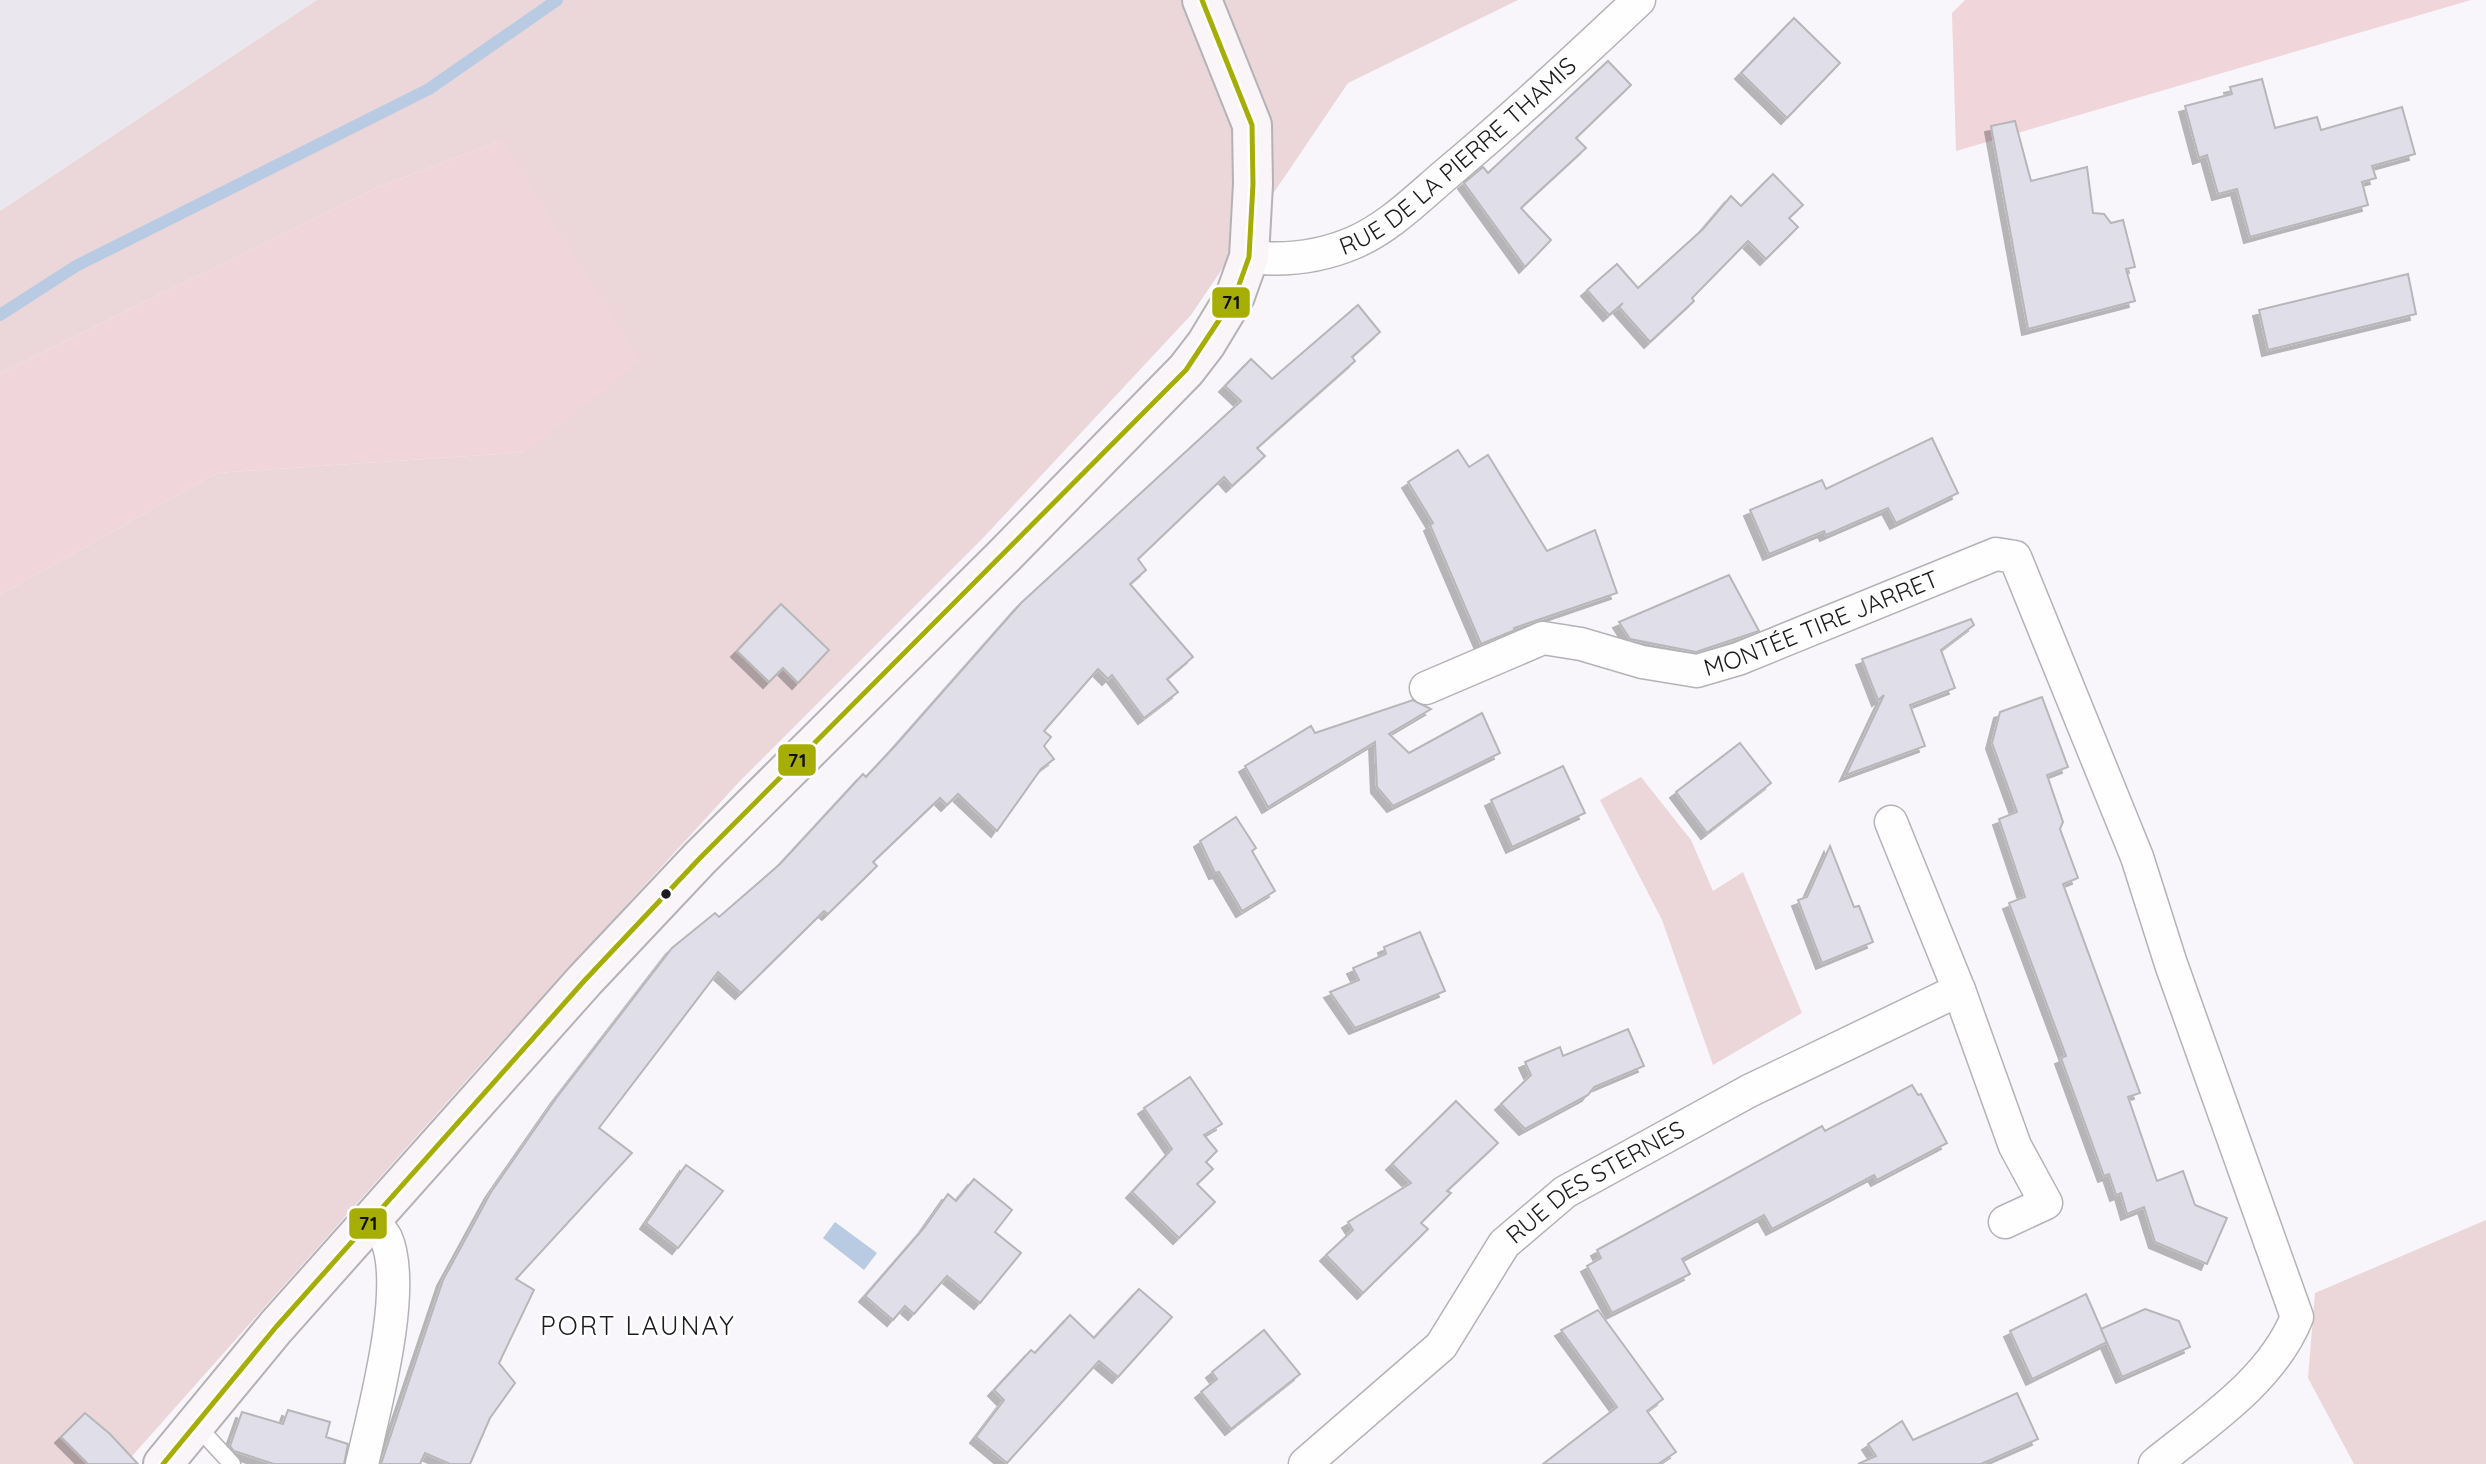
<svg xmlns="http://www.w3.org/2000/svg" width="2486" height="1464" font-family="Quicksand,sans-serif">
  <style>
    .built { fill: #ebe7ee }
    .green { fill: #ebd6da }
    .forest { fill: #f0d5da }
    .water { fill: #b8cbe3 }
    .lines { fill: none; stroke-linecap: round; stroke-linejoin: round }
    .stream { stroke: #b8cbe3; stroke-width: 12 }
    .building { fill: #e0dfe9; stroke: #b7b6b9; stroke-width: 2; filter: url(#shadow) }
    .service-casing { stroke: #b4b2b5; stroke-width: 19 }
    .minor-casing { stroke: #b4b2b5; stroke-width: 35 }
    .secondary-casing { stroke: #b4b2b5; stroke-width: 42 }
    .service { stroke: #fefefe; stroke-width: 16 }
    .minor { stroke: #fefefe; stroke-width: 32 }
    .secondary { stroke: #f9f5f8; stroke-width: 38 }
    .bus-1-casing { stroke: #fff; stroke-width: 10 }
    .bus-1 { stroke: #a6ae06; stroke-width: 5 }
    .bus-dot { fill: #1c1b1d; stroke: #fff; stroke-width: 2.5 }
    .labels { text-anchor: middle; stroke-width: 5; stroke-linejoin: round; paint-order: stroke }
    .street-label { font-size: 24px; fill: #1c1b1d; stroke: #fff }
    .neighbourhood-label { font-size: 26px; letter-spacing: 2px; fill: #1c1b1d; stroke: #fff }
    .line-badge { stroke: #fff; stroke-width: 2.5 }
    .pale-badge-label { font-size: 19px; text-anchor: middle; font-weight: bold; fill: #111 }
  </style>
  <defs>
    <filter id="shadow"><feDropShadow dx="-6" dy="6" stdDeviation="0" flood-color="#0004"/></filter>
  </defs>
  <rect width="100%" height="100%" fill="#f8f6fa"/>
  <path class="built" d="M 0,0 L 317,0 L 0,211 Z"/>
  <g class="green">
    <path d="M 317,0 L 1518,0 L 1348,83 L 1191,315 L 983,538 L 739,782 L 474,1072 L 125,1464 L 0,1464 L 0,595 L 217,473 L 527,452 L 502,140 L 376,188 L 0,373 L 0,211 Z"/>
    <path d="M 1641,777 L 1691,840 L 1713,891 L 1743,872 L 1802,1013 L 1713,1065 L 1662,920 L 1600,800 Z"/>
    <path d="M 2486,1220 L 2486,1464 L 2354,1464 L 2308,1378 L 2315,1293 Z"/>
  </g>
  <g class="forest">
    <path d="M 1965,0 L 2471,0 L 1956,151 L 1952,13 Z"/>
    <path d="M 502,140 L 641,361 L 527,452 L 217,473 L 0,595 L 0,373 L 376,188 Z"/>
  </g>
  <path class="water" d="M 835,1222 L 877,1253 L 864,1270 L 823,1238 Z"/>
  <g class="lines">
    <path class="stream" d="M 0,315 L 76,266 L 429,89 L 557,0"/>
  </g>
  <g class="building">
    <path d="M 1794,18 L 1840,63 L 1787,118 L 1741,73 Z"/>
    <path d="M 1608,61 L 1631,85 L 1576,138 L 1586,148 L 1521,208 L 1551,240 L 1525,267 L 1464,183 L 1483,167 L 1488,173 Z"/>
    <path d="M 2262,79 L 2275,128 L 2317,117 L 2321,130 L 2402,107 L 2415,154 L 2372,166 L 2376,178 L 2362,182 L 2368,205 L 2250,237 L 2237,189 L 2218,194 L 2207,155 L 2199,158 L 2185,106 L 2232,94 L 2230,87 Z"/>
    <path d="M 2015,121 L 2031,181 L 2087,167 L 2093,213 L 2104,214 L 2111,223 L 2123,220 L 2135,267 L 2126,269 L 2135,301 L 2028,329 L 1991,126 Z"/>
    <path d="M 1773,174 L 1803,205 L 1789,218 L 1798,227 L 1766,259 L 1748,241 L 1692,298 L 1694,301 L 1650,342 L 1619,307 L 1623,303 L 1609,315 L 1587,290 L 1617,264 L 1638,288 L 1703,229 L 1731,196 L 1741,206 Z"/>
    <path d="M 2408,274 L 2416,314 L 2268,350 L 2259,310 Z"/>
    <path d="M 1358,305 L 1380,332 L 1352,357 L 1355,361 L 1257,448 L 1265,456 L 1232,486 L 1224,477 L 1138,559 L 1146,570 L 1130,584 L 1193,657 L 1167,679 L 1178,692 L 1144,718 L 1112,675 L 1108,679 L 1098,669 L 1044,731 L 1051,737 L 1044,746 L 1054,759 L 1041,769 L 997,831 L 958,794 L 947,805 L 940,798 L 873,862 L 877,866 L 828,914 L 824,911 L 741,993 L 718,972 L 599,1128 L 632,1153 L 516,1279 L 534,1290 L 499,1363 L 515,1383 L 490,1418 L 470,1464 L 450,1464 L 425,1453 L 420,1464 L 381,1464 L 443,1280 L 491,1192 L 557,1097 L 672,948 L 715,913 L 719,917 L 780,864 L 863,774 L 866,777 L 895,746 L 1021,603 L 1241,401 L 1225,386 L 1251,359 L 1272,379 Z"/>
    <path d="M 1932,438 L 1958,493 L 1896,523 L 1888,508 L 1826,535 L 1824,531 L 1769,554 L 1750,510 L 1822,480 L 1826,489 Z"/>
    <path d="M 1458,450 L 1469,467 L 1488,455 L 1547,551 L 1595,530 L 1617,593 L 1514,628 L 1515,630 L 1481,644 L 1430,525 L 1433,523 L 1408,482 Z"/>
    <path d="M 1729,575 L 1759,631 L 1696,652 L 1630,639 L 1619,622 Z"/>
    <path d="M 781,604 L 829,650 L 798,683 L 783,668 L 769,682 L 737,651 Z"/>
    <path d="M 1971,619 L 1974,625 L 1941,650 L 1955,688 L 1910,705 L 1925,746 L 1846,775 L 1884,695 L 1878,700 L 1862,659 Z"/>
    <path d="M 2042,697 L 2068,767 L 2047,775 L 2063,822 L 2060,829 L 2078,878 L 2063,884 L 2140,1093 L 2128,1097 L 2157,1181 L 2183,1171 L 2195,1205 L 2227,1218 L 2207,1264 L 2155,1242 L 2144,1207 L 2127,1214 L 2121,1193 L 2116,1195 L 2109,1174 L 2104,1176 L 2061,1058 L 2066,1056 L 2009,903 L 2025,897 L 1999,819 L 2017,812 L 1992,743 L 2000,712 Z"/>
    <path d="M 1413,700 L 1431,709 L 1389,734 L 1409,753 L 1482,713 L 1500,753 L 1393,806 L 1377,787 L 1375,742 L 1268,807 L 1245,766 L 1311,726 L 1315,733 Z"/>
    <path d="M 1740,743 L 1771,783 L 1707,833 L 1676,792 Z"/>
    <path d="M 1563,766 L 1585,813 L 1512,847 L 1491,800 Z"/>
    <path d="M 1236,817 L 1256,848 L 1252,851 L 1275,891 L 1242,911 L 1219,872 L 1215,873 L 1200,841 Z"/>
    <path d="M 1830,846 L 1854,907 L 1859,906 L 1873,942 L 1822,963 L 1798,900 L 1807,897 Z"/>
    <path d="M 1420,932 L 1445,991 L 1355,1028 L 1330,992 L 1359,980 L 1353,968 L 1386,954 L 1384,947 Z"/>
    <path d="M 1628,1029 L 1644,1066 L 1594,1087 L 1588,1095 L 1525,1129 L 1501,1104 L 1531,1075 L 1525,1062 L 1560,1047 L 1563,1056 Z"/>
    <path d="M 1190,1077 L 1222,1124 L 1204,1135 L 1217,1151 L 1206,1162 L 1213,1169 L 1197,1184 L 1215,1202 L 1179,1238 L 1132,1192 L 1172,1149 L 1144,1108 Z"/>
    <path d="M 1912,1085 L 1918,1095 L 1921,1094 L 1947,1143 L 1877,1180 L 1874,1175 L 1772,1229 L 1764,1215 L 1682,1259 L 1690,1274 L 1612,1313 L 1587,1266 L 1601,1258 L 1597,1250 L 1822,1126 L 1825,1131 Z"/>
    <path d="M 1456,1101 L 1498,1143 L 1447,1191 L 1451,1193 L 1421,1223 L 1428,1229 L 1363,1293 L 1326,1255 L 1353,1230 L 1348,1222 L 1411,1183 L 1392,1164 Z"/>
    <path d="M 686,1165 L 723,1191 L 678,1248 L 646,1223 Z"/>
    <path d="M 974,1179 L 1012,1210 L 995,1232 L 1021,1253 L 980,1303 L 947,1276 L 914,1314 L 905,1306 L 893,1320 L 865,1296 L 924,1228 L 948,1194 L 956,1201 Z"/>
    <path d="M 1139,1289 L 1172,1317 L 1118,1377 L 1099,1361 L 1007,1463 L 976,1437 L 1004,1400 L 994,1390 L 1031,1350 L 1035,1353 L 1070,1315 L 1094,1338 Z"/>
    <path d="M 2086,1294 L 2107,1342 L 2032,1379 L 2010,1331 Z"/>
    <path d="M 2145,1309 L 2179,1321 L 2190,1347 L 2122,1377 L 2101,1329 Z"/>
    <path d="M 1598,1310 L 1663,1399 L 1647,1411 L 1676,1452 L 1658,1464 L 1543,1464 L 1617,1407 L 1561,1330 Z"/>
    <path d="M 1264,1330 L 1300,1374 L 1231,1429 L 1201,1392 L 1217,1379 L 1212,1372 Z"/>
    <path d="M 2017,1393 L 2038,1439 L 1981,1464 L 1858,1464 L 1876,1456 L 1868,1444 L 1902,1421 L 1913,1440 Z"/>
    <path d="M 288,1410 L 330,1422 L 326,1437 L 348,1444 L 344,1464 L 274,1464 L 234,1451 L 230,1446 L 242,1412 L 283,1424 Z"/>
    <path d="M 85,1413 L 110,1434 L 138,1464 L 88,1464 L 61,1437 Z"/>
  </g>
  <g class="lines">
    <g class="service-casing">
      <path id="service" d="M 196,1425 L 232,1464"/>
    </g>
    <g class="minor-casing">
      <g id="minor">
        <path id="s1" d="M 1249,257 C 1284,261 1320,257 1353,243 C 1388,228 1416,200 1444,176 C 1511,120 1575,60 1639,0"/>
        <path id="s2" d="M 1426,688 L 1543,638 L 1581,644 L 1642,662 L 1697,671 L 1738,659 L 1996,554 L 2015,557 L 2137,857 L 2171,964 L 2297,1317 C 2272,1380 2207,1422 2155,1464"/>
        <path d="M 1959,990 L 2015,1146 L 2046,1203 L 2005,1222"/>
        <path d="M 362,1464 C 374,1410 408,1288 386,1238 C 383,1232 377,1226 373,1221"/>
        <path id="s3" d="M 1305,1464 L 1441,1346 L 1504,1244 L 1565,1192 L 1749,1091 L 1959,990 L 1891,822"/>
      </g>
    </g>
    <g class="secondary-casing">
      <path id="secondary" d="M 163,1464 L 276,1327 L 585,980 L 700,858 L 1004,556 L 1186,370 L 1206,344 L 1235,296 L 1249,257 L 1253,184 L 1252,125 L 1202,0"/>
    </g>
    <use href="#service" class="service"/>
    <use href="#minor" class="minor"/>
    <use href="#secondary" class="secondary"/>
    <g class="bus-1-casing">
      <path id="bus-1" d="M 163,1464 L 276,1327 L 585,980 L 700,858 L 1186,370 L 1235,296 L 1249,257 L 1253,184 L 1252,125 L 1202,0"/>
    </g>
    <use href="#bus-1" class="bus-1"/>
  </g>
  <circle class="bus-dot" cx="666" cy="894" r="6"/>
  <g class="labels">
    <g class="street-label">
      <text dy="8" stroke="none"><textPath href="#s1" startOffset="242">RUE DE LA PIERRE THAMIS</textPath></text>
      <text dy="8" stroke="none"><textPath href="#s2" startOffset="418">MONTÉE TIRE JARRET</textPath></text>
      <text dy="8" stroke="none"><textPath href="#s3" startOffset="411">RUE DES STERNES</textPath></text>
    </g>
    <g class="neighbourhood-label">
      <text x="638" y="1335">PORT LAUNAY</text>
    </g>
  </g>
  <g class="line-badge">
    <rect x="1211" y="286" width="40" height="33" rx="7" fill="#a6ae06"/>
    <rect x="777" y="743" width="40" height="34" rx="7" fill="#a6ae06"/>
    <rect x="348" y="1207" width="40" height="33" rx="7" fill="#a6ae06"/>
  </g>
  <g class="pale-badge-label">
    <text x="1231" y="309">71</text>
    <text x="797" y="767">71</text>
    <text x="368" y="1230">71</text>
  </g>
</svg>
